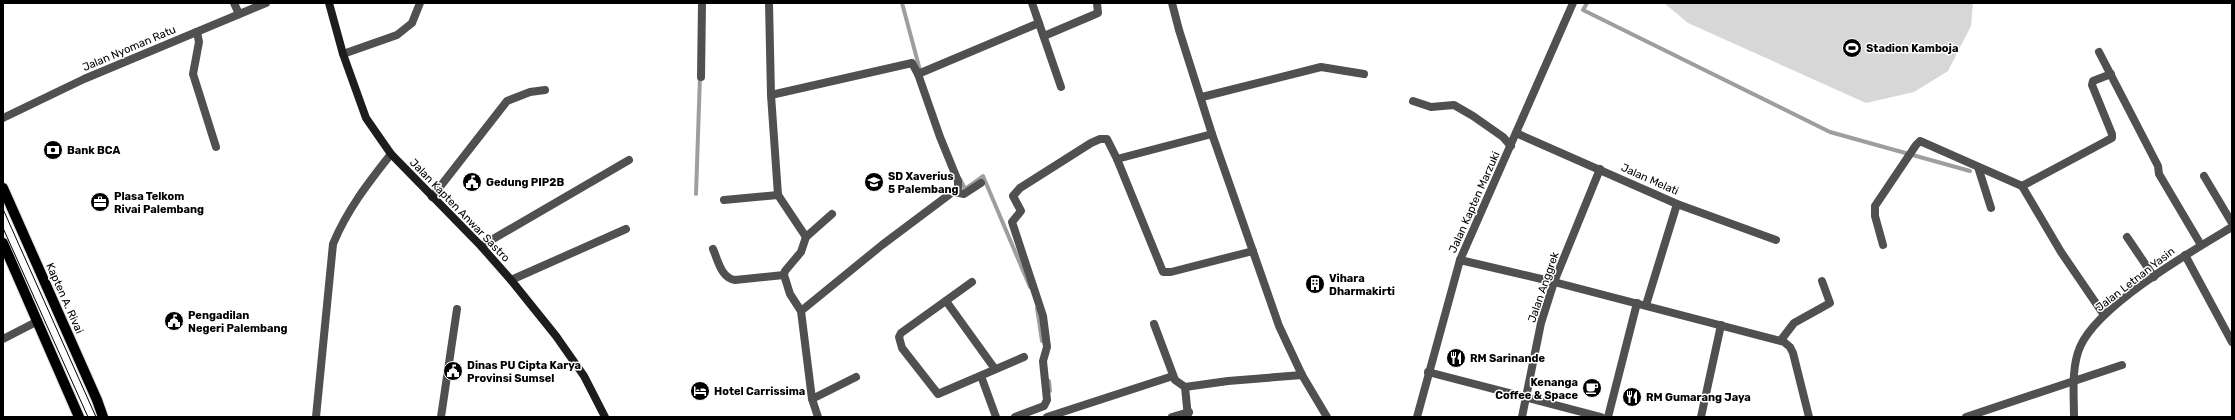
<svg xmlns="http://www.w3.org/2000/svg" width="2235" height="420" font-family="Rubik,sans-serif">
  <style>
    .green { fill: #d7d7d7 }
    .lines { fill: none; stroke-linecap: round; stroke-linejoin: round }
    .stream { stroke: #9e9e9e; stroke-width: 4 }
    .primary-casing { stroke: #dbdbdb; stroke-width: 12 }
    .street { stroke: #505050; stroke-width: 8 }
    .secondary { stroke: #1d1d1d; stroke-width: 8 }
    .primary { stroke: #000; stroke-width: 10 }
    .tram { stroke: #000; stroke-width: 1 }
    .labels { text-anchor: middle; stroke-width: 3; stroke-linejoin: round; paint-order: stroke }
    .street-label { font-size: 11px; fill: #000; stroke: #fff }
    .poi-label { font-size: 11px; font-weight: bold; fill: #000; stroke: #fff; text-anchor: start }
  </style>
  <rect width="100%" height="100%" fill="#fff"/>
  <path class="green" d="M 1664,3 L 1973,3 L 1971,26 L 1948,71 L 1914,92 L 1866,103 L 1688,23 Z"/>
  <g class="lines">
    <g class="stream">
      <path d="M 902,3 L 921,74"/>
      <path d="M 1587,3 L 1583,10 L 1830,132 L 1970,171"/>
      <path d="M 960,179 L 965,189 L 983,176 L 1030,287"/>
      <path d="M 696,194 L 700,76"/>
      <path d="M 1037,308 L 1042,341"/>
      <path d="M 1049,381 L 1050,391"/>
    </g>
    <g class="primary-casing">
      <g id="primary">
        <path d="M 3,188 L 97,400 L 103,417"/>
        <path d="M 3,243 L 79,417"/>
      </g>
    </g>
    <g class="street">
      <path d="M 234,3 L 239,14"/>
      <path d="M 769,3 L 771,95 L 778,195 L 806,237 L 801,252 L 785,271 L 784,275 L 790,294 L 801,311 L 812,399 L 818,417"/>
      <path d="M 1032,3 L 1061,87"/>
      <path d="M 1172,3 L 1179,30 L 1212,134 L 1279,326 L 1302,375 L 1327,417"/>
      <path d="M 197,32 L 199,42 L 193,74 L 216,147"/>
      <path d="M 1044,36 L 1098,13 L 1097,3"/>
      <path d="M 2099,52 L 2158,166 L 2159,174 L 2201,245"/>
      <path d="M 343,54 L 397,35 L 412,23 L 420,3"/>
      <path d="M 701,77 L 702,3"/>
      <path d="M 771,95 L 912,63 L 918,74"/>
      <path d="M 1202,97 L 1321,67 L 1364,74"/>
      <path d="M 1413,101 L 1431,107 L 1454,105 L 1473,116 L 1503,137 L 1511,146"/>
      <path d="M 3,118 L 84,79 L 266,3"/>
      <path d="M 1516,133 L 1677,204 L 1776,240"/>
      <path d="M 1117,159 L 1212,134"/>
      <path d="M 1978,167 L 1991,208"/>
      <path d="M 2204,176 L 2232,223"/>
      <path d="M 2022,186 L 2112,138 L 2112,134 L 2092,85 L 2093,81 L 2111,74"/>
      <path d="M 955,192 L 964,194 L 981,183"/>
      <path d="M 432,197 L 507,101 L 530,92 L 545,90"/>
      <path d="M 724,200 L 778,195"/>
      <path d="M 806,237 L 832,214"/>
      <path d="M 2127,237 L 2154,277"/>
      <path d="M 1883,245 L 1875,216 L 1875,206 L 1916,145 L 1920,141 L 2022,186 L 2061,252 L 2104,315"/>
      <path d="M 481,246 L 629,160"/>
      <path d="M 713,249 C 718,260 721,278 735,280 L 784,275"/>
      <path d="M 2185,255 L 2232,342"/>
      <path d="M 1460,260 L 1554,282 L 1784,342 L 1790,347 L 1793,353 L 1809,417"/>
      <path d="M 511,280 L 626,229"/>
      <path d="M 972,282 L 901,333 L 899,337 L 902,348 L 938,394 L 1024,357"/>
      <path d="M 946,301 L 995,369"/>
      <path d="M 1646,305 L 1677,204"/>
      <path d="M 801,311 L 882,245 L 958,188 L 958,181 L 940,137 L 918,74 L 1039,23"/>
      <path d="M 1154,324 L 1175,380 L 1185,387"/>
      <path d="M 3,339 L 38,321"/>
      <path d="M 1781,340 L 1794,323 L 1830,303 L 1822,281"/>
      <path d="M 1428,372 L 1601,417"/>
      <path d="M 981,376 L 996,417"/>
      <path d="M 812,399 L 856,377"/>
      <path d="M 316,417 L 333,244 C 347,210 368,183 391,154"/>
      <path d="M 441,417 L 457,309"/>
      <path d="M 1015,417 L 1044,406 L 1047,400 L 1043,361 L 1047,347 L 1043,316 L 1012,222 L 1021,211 L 1013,196 L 1020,188 L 1091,143 L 1100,139 L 1107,139 L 1117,159 L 1163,272 L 1171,272 L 1253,251"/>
      <path d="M 1047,417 L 1173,376"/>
      <path d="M 1172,417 L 1189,412"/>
      <path d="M 1188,417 L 1185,387 L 1228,381 L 1302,375"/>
      <path d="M 1417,417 L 1460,260 L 1573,3"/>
      <path d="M 1522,417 L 1541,323 L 1554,282 L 1600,169"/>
      <path d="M 1608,417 L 1637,303"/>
      <path d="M 1701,417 L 1721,325"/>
      <path d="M 1966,417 L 2122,365"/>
      <path d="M 2074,417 C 2074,395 2071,368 2080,347 C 2098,305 2192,251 2232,227"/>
    </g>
    <path class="secondary" d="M 329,3 L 343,54 L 366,118 L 391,154 L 481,246 L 511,280 L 556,336 L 584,376 L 605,417"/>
    <use href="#primary" class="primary"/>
    <g class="tram">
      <path d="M 3,209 L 96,417"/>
      <path d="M 3,228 L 88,417"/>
    </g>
  </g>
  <defs>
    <g id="stadium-disc" transform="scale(1)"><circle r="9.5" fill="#000" stroke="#fff"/><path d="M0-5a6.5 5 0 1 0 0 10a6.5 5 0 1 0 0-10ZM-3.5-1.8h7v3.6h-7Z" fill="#fff"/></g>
    <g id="bank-disc" transform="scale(1)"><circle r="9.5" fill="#000" stroke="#fff"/><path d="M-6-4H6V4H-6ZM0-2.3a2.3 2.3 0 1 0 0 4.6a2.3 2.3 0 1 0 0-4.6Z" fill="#fff"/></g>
    <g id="civic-disc" transform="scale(1)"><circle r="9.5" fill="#000" stroke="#fff"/><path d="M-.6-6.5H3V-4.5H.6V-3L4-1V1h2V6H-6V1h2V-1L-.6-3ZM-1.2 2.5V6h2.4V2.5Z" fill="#fff"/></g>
    <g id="school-disc" transform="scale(1)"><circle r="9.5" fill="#000" stroke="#fff"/><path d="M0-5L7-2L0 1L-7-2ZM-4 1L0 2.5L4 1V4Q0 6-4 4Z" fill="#fff"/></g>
    <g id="office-disc" transform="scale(1)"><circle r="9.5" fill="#000" stroke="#fff"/><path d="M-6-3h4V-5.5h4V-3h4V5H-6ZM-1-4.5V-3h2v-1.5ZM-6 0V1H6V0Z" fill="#fff"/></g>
    <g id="building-disc" transform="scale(1)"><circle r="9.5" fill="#000" stroke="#fff"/><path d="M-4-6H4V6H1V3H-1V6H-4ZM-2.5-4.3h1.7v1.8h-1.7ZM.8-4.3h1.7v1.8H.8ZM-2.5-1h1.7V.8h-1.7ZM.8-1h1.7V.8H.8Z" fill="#fff"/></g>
    <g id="restaurant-disc" transform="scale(1)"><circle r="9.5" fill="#000" stroke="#fff"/><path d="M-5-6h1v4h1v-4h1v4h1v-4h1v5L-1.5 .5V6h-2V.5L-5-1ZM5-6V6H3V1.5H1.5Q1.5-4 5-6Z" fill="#fff"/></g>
    <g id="cafe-disc" transform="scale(1)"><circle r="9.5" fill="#000" stroke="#fff"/><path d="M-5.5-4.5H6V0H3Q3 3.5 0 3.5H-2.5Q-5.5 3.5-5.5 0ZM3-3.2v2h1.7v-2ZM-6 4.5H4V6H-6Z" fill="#fff"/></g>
    <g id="hotel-disc" transform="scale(1)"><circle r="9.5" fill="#000" stroke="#fff"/><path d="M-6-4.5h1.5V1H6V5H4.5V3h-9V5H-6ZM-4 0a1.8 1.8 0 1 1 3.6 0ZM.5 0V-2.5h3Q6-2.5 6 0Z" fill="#fff"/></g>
  </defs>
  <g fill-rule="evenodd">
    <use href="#stadium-disc" x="1852" y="48"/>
    <use href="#bank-disc" x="53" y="150"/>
    <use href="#civic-disc" x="472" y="182"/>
    <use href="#school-disc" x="874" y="182"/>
    <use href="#office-disc" x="100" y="202"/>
    <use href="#building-disc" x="1315" y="284"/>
    <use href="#civic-disc" x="174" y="321"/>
    <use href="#restaurant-disc" x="1456" y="358"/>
    <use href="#civic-disc" x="453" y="371"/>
    <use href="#cafe-disc" x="1592" y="388"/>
    <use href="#hotel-disc" x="700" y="391"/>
    <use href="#restaurant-disc" x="1632" y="397"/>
  </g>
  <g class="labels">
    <g class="street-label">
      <text transform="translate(129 48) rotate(-23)" y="4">Jalan Nyoman Ratu</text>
      <text transform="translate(1650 179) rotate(24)" y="4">Jalan Melati</text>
      <text transform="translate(1474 202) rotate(-66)" y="4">Jalan Kapten Marzuki</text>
      <text transform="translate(460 210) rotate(46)" y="4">Jalan Kapten Anwar Sastro</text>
      <text transform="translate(2135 279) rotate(-38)" y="4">Jalan Letnan Yasin</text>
      <text transform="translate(1543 287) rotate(-71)" y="4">Jalan Anggrek</text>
      <text transform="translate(65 298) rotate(66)" y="4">Kapten A. Rivai</text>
    </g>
    <g class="poi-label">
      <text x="1866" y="52">Stadion Kamboja</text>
      <text x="67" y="154">Bank BCA</text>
      <text x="888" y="180">SD Xaverius<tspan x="888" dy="13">5 Palembang</tspan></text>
      <text x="486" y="186">Gedung PIP2B</text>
      <text x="114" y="200">Plasa Telkom<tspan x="114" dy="13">Rivai Palembang</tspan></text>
      <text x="1329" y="282">Vihara<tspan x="1329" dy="13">Dharmakirti</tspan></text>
      <text x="188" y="319">Pengadilan<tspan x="188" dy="13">Negeri Palembang</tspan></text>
      <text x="1470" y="362">RM Sarinande</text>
      <text x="467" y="369">Dinas PU Cipta Karya<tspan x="467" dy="13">Provinsi Sumsel</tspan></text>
      <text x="1578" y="386" text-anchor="end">Kenanga<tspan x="1578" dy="13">Coffee &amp; Space</tspan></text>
      <text x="714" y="395">Hotel Carrissima</text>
      <text x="1646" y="401">RM Gumarang Jaya</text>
    </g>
  </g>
  <rect width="2235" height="420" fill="none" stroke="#000000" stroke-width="8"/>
</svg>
